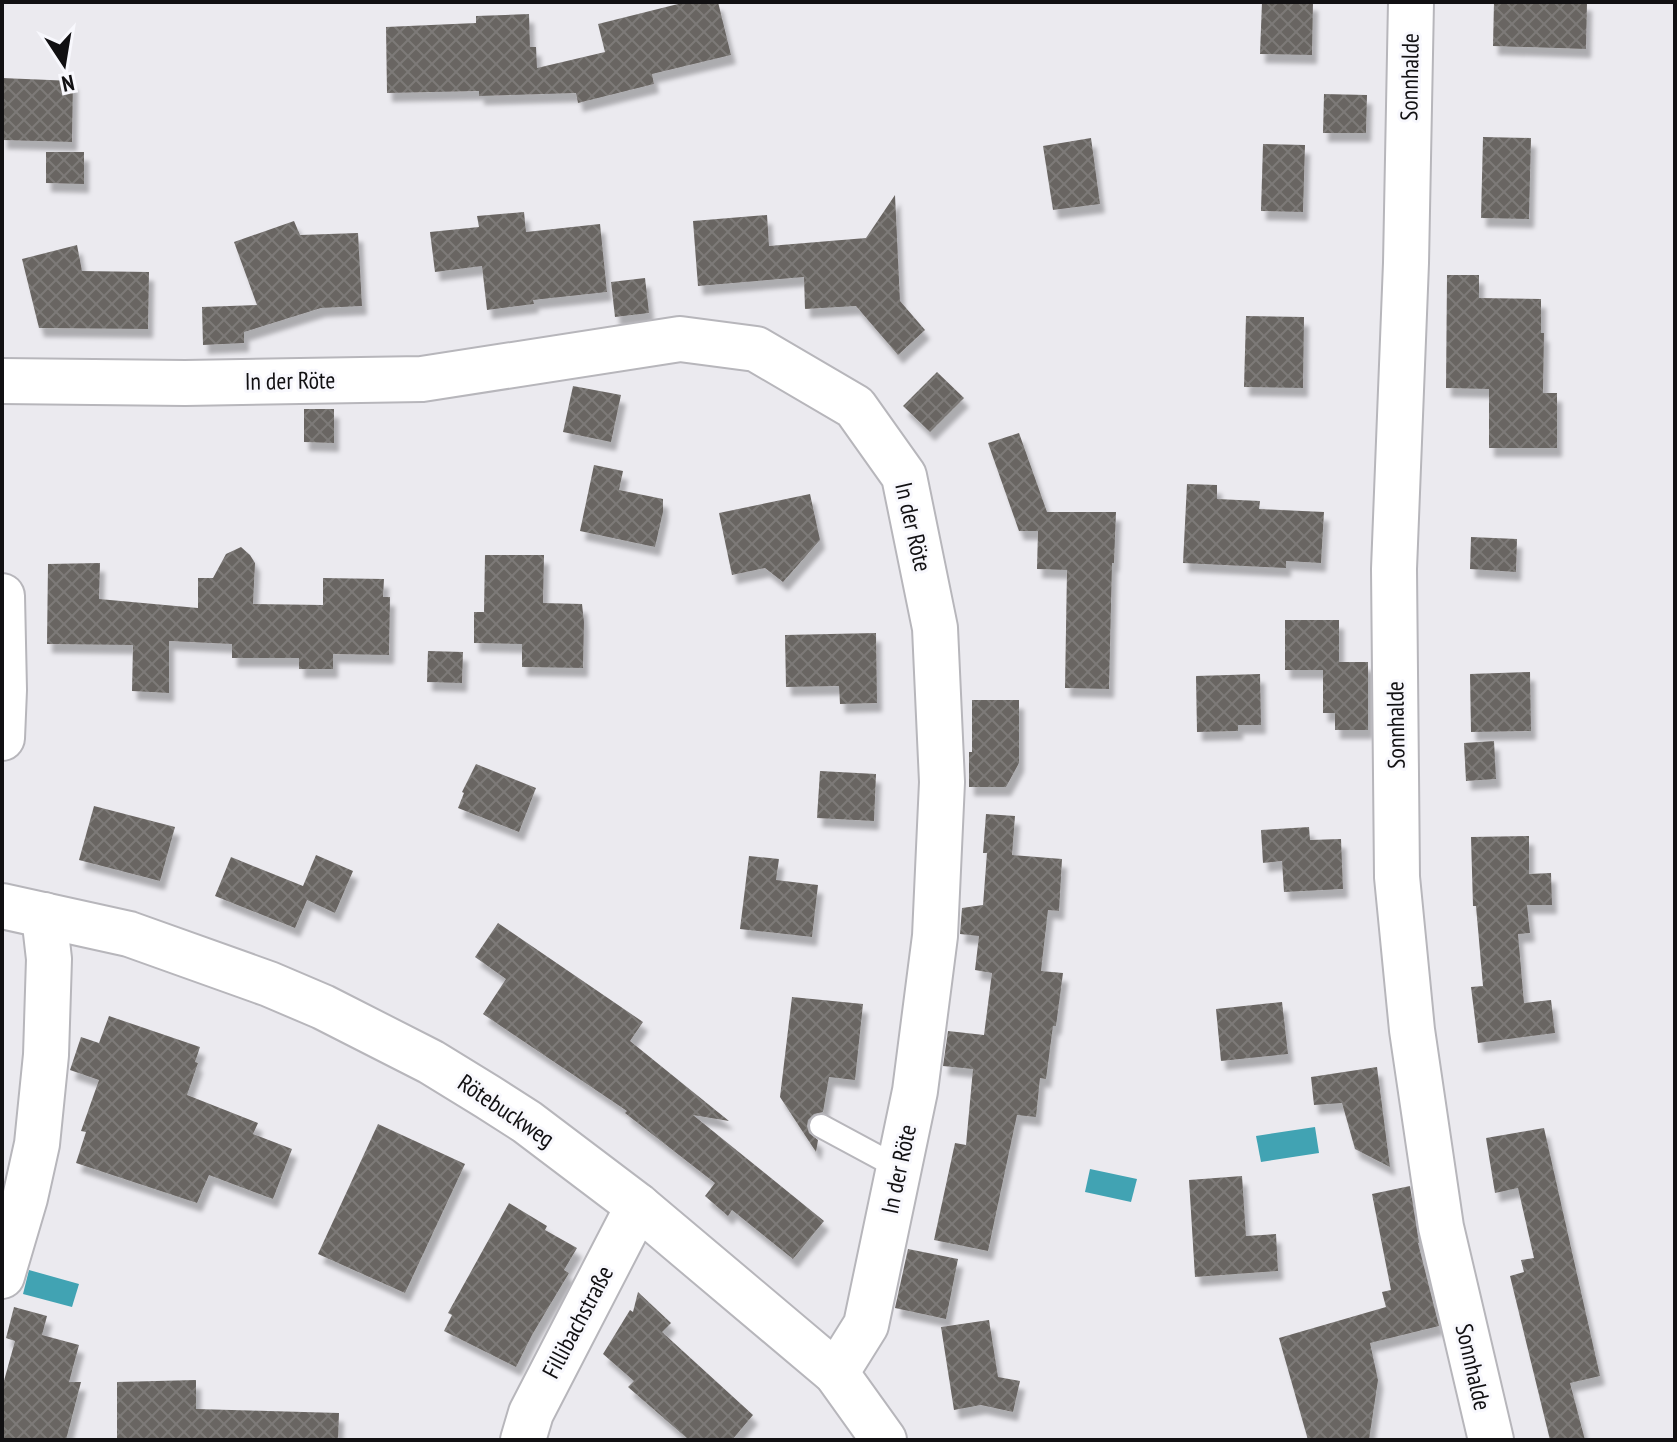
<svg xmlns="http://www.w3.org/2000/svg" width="1677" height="1442" font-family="'PT Sans Narrow',sans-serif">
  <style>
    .water { fill: #41a3b3 }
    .building { fill: url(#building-cross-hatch); filter: url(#shadow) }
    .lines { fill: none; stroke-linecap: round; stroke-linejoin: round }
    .lane-casing { stroke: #b7b6bb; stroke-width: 26 }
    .street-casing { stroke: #b7b6bb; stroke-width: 48 }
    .lane { stroke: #fff; stroke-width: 22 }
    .street { stroke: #fff; stroke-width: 44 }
    .labels { text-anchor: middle; stroke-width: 6; stroke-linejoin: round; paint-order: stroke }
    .street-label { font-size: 24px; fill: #111012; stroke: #f8f8fd }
  </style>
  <defs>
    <pattern id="building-cross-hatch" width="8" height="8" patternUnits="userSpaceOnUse" patternTransform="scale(2)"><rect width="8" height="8" fill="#696562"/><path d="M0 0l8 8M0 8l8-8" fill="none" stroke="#7d7a78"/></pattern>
    <filter id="shadow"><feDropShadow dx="5" dy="9" stdDeviation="2" flood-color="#0004"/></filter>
  </defs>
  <rect width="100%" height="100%" fill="#ebeaef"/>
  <g class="water">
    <path d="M 1315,1127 L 1319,1153 L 1261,1162 L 1256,1136 Z"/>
    <path d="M 1090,1169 L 1137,1179 L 1131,1202 L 1085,1192 Z"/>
    <path d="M 29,1270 L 79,1284 L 72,1307 L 23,1294 Z"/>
  </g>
  <g class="building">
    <path d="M 686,2 L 718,2 L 731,55 L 652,74 L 654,84 L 578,103 L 576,93 L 479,96 L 479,91 L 387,93 L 386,27 L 476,23 L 476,16 L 529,14 L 530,47 L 536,47 L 537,68 L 605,52 L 598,24 Z"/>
    <path d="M 1262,2 L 1313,2 L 1312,55 L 1260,54 Z"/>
    <path d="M 1494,2 L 1587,2 L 1586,49 L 1493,46 Z"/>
    <path d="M 2,78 L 73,81 L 72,142 L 2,140 Z"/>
    <path d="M 1324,94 L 1367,95 L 1366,133 L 1323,133 Z"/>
    <path d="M 1483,137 L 1531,138 L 1529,219 L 1481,218 Z"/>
    <path d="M 1091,138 L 1100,204 L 1053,210 L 1043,146 Z"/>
    <path d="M 1263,144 L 1305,145 L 1303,212 L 1261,211 Z"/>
    <path d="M 46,152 L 84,152 L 84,184 L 46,183 Z"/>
    <path d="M 895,195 L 900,301 L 925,330 L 898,355 L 856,306 L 805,309 L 804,277 L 698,286 L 693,221 L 767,215 L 769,246 L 866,238 Z"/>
    <path d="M 524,212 L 526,232 L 600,224 L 607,292 L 533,300 L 534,304 L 487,310 L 482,266 L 435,272 L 430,232 L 479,227 L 477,216 Z"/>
    <path d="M 294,221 L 300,235 L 358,233 L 362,306 L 321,308 L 244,332 L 244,343 L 203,345 L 202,307 L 257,305 L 234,242 Z"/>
    <path d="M 77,245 L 82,271 L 149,272 L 148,329 L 39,328 L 22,259 Z"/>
    <path d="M 1447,275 L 1479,275 L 1479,298 L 1541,299 L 1541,333 L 1544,333 L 1543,393 L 1557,393 L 1557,448 L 1489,448 L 1489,389 L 1446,388 Z"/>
    <path d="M 645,278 L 649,313 L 615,317 L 611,282 Z"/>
    <path d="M 1246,316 L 1304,317 L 1303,388 L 1244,387 Z"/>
    <path d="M 937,372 L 964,398 L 930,432 L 903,406 Z"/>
    <path d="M 573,386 L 621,395 L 611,442 L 563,432 Z"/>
    <path d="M 304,409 L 334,409 L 334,443 L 304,442 Z"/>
    <path d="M 1019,433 L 1047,512 L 1116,512 L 1114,563 L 1112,563 L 1109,689 L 1065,688 L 1067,570 L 1037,569 L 1038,531 L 1019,531 L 988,443 Z"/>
    <path d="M 594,465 L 623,471 L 619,490 L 663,499 L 663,512 L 655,547 L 580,531 Z"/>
    <path d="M 1187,484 L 1217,485 L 1217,499 L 1260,501 L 1259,509 L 1324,512 L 1321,563 L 1286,561 L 1286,568 L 1183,563 Z"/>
    <path d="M 810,494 L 820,540 L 783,582 L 765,568 L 732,575 L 719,513 Z"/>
    <path d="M 1471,537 L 1517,539 L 1516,572 L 1470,569 Z"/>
    <path d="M 241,547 L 250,555 L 255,563 L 253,604 L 323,605 L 323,578 L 384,579 L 383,597 L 390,597 L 389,655 L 333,654 L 333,669 L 299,669 L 299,658 L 232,658 L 232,644 L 169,641 L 169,693 L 132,691 L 133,645 L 47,644 L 48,564 L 100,563 L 99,599 L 198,608 L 198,578 L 213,578 L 226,554 Z"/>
    <path d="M 485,555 L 544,555 L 543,603 L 582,604 L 584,622 L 583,668 L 522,667 L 522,644 L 474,643 L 474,612 L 484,612 Z"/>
    <path d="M 1285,620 L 1339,620 L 1339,662 L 1368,662 L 1368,730 L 1335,730 L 1335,713 L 1323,713 L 1323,670 L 1285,670 Z"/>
    <path d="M 876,633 L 877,703 L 840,704 L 839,686 L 786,687 L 785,635 Z"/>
    <path d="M 428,651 L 463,652 L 462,683 L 427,682 Z"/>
    <path d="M 1530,672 L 1531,731 L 1471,732 L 1470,674 Z"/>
    <path d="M 1260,674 L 1261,725 L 1238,725 L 1238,731 L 1197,732 L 1196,676 Z"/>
    <path d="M 972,700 L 1019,700 L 1019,763 L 1006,787 L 969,787 L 969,752 L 972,752 Z"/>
    <path d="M 1494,741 L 1496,779 L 1466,781 L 1464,743 Z"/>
    <path d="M 476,764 L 536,788 L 519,832 L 458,808 L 464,793 L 462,792 Z"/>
    <path d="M 820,771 L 876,774 L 874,821 L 817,818 Z"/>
    <path d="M 94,806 L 175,827 L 160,881 L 79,860 Z"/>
    <path d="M 986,814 L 1015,816 L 1012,855 L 1062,859 L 1059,911 L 1048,910 L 1041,971 L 1063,973 L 1056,1026 L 1053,1026 L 1046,1079 L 1040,1078 L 1036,1117 L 1017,1115 L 988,1251 L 934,1240 L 955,1143 L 966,1145 L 973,1069 L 943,1066 L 948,1031 L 984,1035 L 992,973 L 975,970 L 979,936 L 960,934 L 962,908 L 983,905 L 987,853 L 983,853 Z"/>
    <path d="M 1309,827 L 1310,840 L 1341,839 L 1343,889 L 1284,892 L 1282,861 L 1263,863 L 1261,830 Z"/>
    <path d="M 1529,836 L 1529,874 L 1551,873 L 1552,905 L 1527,905 L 1530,933 L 1518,934 L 1524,1003 L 1551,1000 L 1555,1033 L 1478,1043 L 1471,987 L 1483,986 L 1476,906 L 1473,906 L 1471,837 Z"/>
    <path d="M 316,855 L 353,871 L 335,913 L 307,900 L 295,928 L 215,896 L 231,857 L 303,886 Z"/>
    <path d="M 749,856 L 779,859 L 776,880 L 818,885 L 812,937 L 740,929 Z"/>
    <path d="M 498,923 L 643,1022 L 630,1041 L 729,1121 L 693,1115 L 824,1221 L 793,1259 L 732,1210 L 728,1216 L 705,1196 L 715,1183 L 625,1113 L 627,1111 L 483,1014 L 506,979 L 475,957 Z"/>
    <path d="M 792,997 L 863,1004 L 855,1080 L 829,1077 L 823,1112 L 814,1114 L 808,1120 L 807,1126 L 809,1133 L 818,1140 L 816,1152 L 780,1097 Z"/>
    <path d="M 1282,1002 L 1288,1054 L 1221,1061 L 1216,1009 Z"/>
    <path d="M 109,1016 L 200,1047 L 195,1062 L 198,1063 L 187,1095 L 258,1123 L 253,1134 L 292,1149 L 273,1199 L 209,1175 L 197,1203 L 76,1163 L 86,1132 L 81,1131 L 99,1080 L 70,1070 L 81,1037 L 99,1043 Z"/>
    <path d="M 1377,1067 L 1390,1167 L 1355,1149 L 1342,1103 L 1314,1105 L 1311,1077 Z"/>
    <path d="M 378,1124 L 465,1164 L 405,1293 L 318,1254 Z"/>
    <path d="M 1544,1128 L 1600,1376 L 1570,1383 L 1585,1440 L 1550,1440 L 1510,1276 L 1524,1272 L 1521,1260 L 1534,1258 L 1518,1188 L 1495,1193 L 1486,1138 Z"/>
    <path d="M 1242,1176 L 1246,1236 L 1276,1234 L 1278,1271 L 1195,1277 L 1189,1180 Z"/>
    <path d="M 1410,1186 L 1419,1243 L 1418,1243 L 1439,1326 L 1370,1343 L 1378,1380 L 1369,1440 L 1308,1440 L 1279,1338 L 1386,1307 L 1382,1292 L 1391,1290 L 1372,1194 Z"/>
    <path d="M 509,1203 L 547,1226 L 545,1230 L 577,1248 L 564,1270 L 569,1273 L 532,1335 L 516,1367 L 444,1331 L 452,1315 L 448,1313 Z"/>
    <path d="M 908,1249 L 958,1259 L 946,1319 L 895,1308 Z"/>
    <path d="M 638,1292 L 671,1323 L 662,1332 L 753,1415 L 732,1440 L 689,1440 L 628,1387 L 634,1381 L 603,1354 L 630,1310 L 633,1312 Z"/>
    <path d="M 14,1307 L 47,1316 L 42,1335 L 79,1345 L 69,1382 L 81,1382 L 66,1440 L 2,1440 L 2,1388 L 15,1341 L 6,1338 Z"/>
    <path d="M 989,1320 L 998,1377 L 1020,1381 L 1013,1412 L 981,1405 L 954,1410 L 941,1327 Z"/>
    <path d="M 196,1380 L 196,1409 L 339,1413 L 338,1440 L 117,1440 L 117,1382 Z"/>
  </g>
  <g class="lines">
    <g class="lane-casing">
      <path id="lane" d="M 821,1126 L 899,1168"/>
    </g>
    <g class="street-casing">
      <g id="street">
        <path d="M 1411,2 L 1406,263 L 1394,569 L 1397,877 L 1412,1030 L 1441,1227 L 1491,1440"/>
        <path d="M 2,381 L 185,383 L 422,379 L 680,339 L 756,349 L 855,407 L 904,476 L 935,628 L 942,782 L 935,936 L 915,1091 L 866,1325 L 836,1373"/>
        <path d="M 2,596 L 4,690 L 2,738"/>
        <path d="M 2,906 L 129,934 L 269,984 L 323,1007 L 431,1062 L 488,1097 L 527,1122 L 638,1206 L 836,1373 L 884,1440"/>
        <path d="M 2,1276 L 25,1198 L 37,1144 L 46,1055 L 49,959 L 44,915"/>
        <path d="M 523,1440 L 531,1413 L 638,1206"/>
      </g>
    </g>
    <use href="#lane" class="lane"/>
    <use href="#street" class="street"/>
  </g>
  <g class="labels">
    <g class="street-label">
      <text transform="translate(1410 77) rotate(-89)" y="8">Sonnhalde</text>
      <text transform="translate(290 381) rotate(-1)" y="8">In der Röte</text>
      <text transform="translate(913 527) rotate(77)" y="8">In der Röte</text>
      <text transform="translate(1396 725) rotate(-91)" y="8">Sonnhalde</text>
      <text transform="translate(506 1111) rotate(34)" y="8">Rötebuckweg</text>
      <text transform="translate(899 1169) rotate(-78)" y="8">In der Röte</text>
      <text transform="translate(578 1322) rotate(-62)" y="8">Fillibachstraße</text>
      <text transform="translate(1473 1367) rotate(77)" y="8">Sonnhalde</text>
    </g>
  </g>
  <rect width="1677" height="1442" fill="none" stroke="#111012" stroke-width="8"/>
  <g transform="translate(64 64) rotate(168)" stroke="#f8f8fd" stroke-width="6" paint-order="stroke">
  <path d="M0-6L14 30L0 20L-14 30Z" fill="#111012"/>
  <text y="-12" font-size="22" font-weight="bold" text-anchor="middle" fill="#111012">N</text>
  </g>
</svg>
